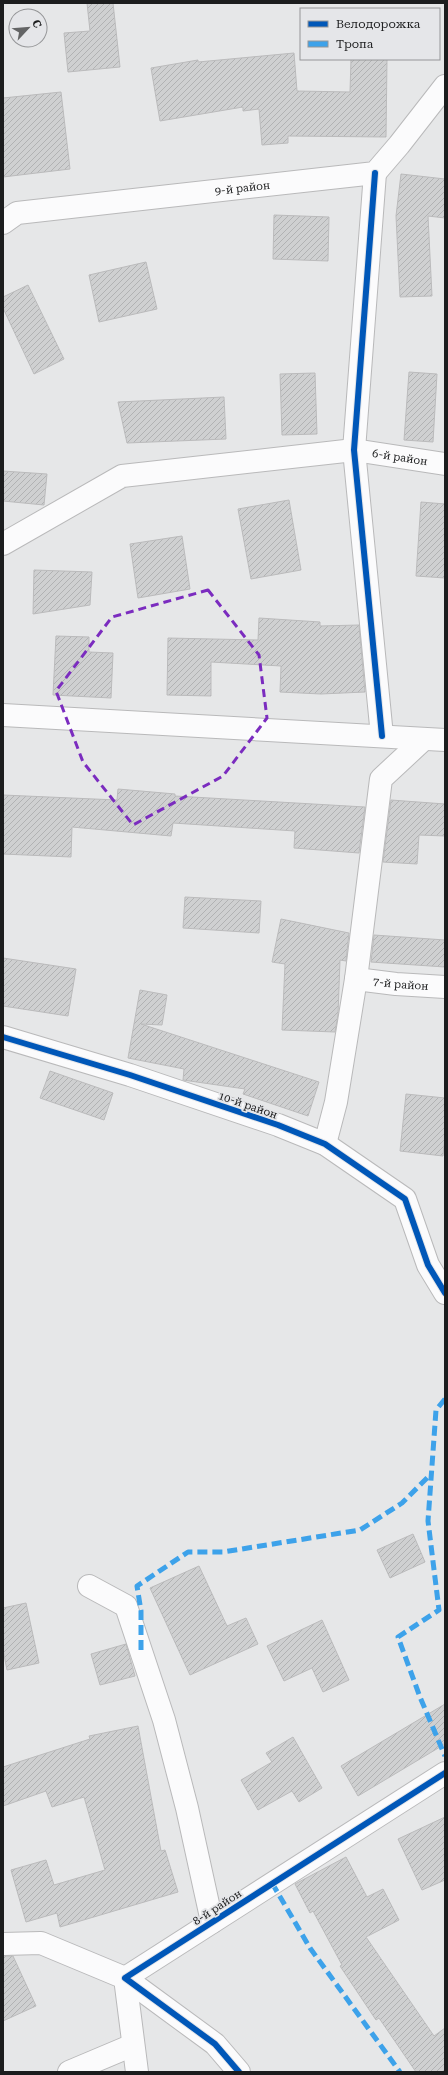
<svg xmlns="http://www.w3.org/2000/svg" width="448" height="2075" font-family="'Roboto Serif',serif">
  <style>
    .building { fill: url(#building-hatch); stroke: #bbbbbc }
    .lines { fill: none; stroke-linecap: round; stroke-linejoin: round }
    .minor-casing { stroke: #b9b9ba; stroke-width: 24 }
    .minor { stroke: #fbfbfc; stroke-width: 22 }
    .quiet { stroke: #3da2ea; stroke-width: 5; stroke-dasharray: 10 5; stroke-linecap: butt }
    .cycleway-casing { stroke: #e5e6e9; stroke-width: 8 }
    .cycleway { stroke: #0057b8; stroke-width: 6 }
    .marked { fill: none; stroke: #7b2cbf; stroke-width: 3; stroke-dasharray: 8 5; stroke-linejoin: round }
    .labels { text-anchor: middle; stroke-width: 3.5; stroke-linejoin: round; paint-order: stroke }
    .street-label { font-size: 11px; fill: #1c1d1e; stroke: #e5e6e9 }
  </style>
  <defs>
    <pattern id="building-hatch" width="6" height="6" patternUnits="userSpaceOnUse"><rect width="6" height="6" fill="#cfd0d1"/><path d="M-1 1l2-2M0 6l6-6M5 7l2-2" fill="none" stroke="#b1b2b3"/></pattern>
  </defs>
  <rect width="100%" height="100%" fill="#e6e7e8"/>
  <g class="building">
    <path d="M 87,3 L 113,3 L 120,67 L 68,72 L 64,33 L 90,31 Z"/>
    <path d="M 294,53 L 297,91 L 350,92 L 351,59 L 387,59 L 386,137 L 288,136 L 288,143 L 262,145 L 259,109 L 243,111 L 243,107 L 160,121 L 151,68 L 198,60 L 198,62 Z"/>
    <path d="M 61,92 L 70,169 L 3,177 L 3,98 Z"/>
    <path d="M 401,174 L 445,179 L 445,218 L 428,216 L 432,296 L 400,297 L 396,216 Z"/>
    <path d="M 274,215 L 329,217 L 328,261 L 273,259 Z"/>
    <path d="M 146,262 L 157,309 L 99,322 L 89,275 Z"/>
    <path d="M 28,285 L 64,359 L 34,374 L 3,308 L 3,297 Z"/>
    <path d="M 409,372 L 437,374 L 433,442 L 404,440 Z"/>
    <path d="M 315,373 L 317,434 L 282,435 L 280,374 Z"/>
    <path d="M 224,397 L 226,439 L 127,443 L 118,402 Z"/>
    <path d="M 3,471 L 47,474 L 44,505 L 3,501 Z"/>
    <path d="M 289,500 L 301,570 L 251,579 L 238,509 Z"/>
    <path d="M 421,502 L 445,504 L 445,578 L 416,576 Z"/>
    <path d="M 182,536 L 190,589 L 138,598 L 130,544 Z"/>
    <path d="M 34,570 L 92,572 L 90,605 L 33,614 Z"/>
    <path d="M 259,618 L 320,622 L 320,626 L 359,625 L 365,692 L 321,694 L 280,692 L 281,666 L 211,662 L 211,696 L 167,695 L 168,638 L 258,640 Z"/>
    <path d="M 56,636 L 89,637 L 89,652 L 113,653 L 111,698 L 53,695 Z"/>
    <path d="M 118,789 L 175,794 L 175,796 L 365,807 L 359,853 L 294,848 L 295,831 L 173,823 L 171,836 L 72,827 L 71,857 L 3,854 L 3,795 L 117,800 Z"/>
    <path d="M 391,800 L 445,804 L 445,836 L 419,835 L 417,864 L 383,862 Z"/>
    <path d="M 185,897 L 261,901 L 259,933 L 183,928 Z"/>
    <path d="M 281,919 L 349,933 L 346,961 L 340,960 L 338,1015 L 335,1032 L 282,1030 L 285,964 L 272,962 Z"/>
    <path d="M 374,935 L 445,940 L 445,967 L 371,962 Z"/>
    <path d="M 3,958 L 76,969 L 68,1016 L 3,1006 Z"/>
    <path d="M 140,990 L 167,995 L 162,1025 L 141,1024 L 319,1082 L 308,1116 L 243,1094 L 245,1089 L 183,1080 L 184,1069 L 128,1058 Z"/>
    <path d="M 50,1071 L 113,1093 L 104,1120 L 40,1098 Z"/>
    <path d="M 406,1094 L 445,1098 L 445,1135 L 443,1156 L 400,1151 Z"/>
    <path d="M 413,1534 L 425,1562 L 390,1578 L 377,1550 Z"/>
    <path d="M 199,1566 L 227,1626 L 246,1618 L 258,1644 L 190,1675 L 150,1588 Z"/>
    <path d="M 26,1603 L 39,1663 L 7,1670 L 3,1650 L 3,1608 Z"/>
    <path d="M 322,1620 L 349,1680 L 323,1692 L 312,1668 L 284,1681 L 267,1646 Z"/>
    <path d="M 126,1644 L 135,1676 L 100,1685 L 91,1654 Z"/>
    <path d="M 445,1704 L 445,1744 L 358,1796 L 341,1766 Z"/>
    <path d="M 138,1726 L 161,1851 L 165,1850 L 178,1892 L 60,1927 L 57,1913 L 26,1922 L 11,1870 L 46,1860 L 54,1885 L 105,1870 L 84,1797 L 52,1807 L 46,1791 L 3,1806 L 3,1767 L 90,1739 L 89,1736 Z"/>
    <path d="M 293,1737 L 322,1788 L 299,1802 L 292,1791 L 258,1810 L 241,1780 L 272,1762 L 266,1753 Z"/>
    <path d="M 445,1817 L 445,1880 L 422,1890 L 398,1839 Z"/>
    <path d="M 346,1857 L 367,1897 L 383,1889 L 399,1920 L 366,1937 L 434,2036 L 445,2028 L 445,2072 L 416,2072 L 379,2018 L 376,2020 L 340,1966 L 342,1965 L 313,1911 L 310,1913 L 295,1884 Z"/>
    <path d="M 3,1956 L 13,1956 L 36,2006 L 3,2021 Z"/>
  </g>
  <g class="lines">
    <g class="minor-casing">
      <g id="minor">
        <path d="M 375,173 L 354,450 L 382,736"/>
        <path id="s1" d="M 3,223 L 17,213 L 375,173 L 399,145 L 445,86"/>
        <path id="s2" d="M 3,544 L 122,476 L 354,450 L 445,464"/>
        <path d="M 3,715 L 445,740"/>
        <path id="s3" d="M 356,979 L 396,984 L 445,987"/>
        <path d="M 3,1037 L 130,1075 L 278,1125 L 325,1144 L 405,1199 L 428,1265 L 445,1293"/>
        <path d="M 325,1144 L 336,1102 L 356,979 L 381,779 L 424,739"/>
        <path d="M 89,1586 L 126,1606 L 164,1720 L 187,1808 L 212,1922"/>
        <path d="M 3,1944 L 41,1943 L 125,1978 L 137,2072"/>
        <path d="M 69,2072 L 133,2045"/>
        <path d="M 239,2072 L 215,2044 L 125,1978 L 445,1773"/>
      </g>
    </g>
    <use href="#minor" class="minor"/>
    <g class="quiet">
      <path d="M 445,1399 L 436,1410 L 428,1521 L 439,1610 L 398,1637 L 420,1697 L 445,1756"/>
      <path d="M 141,1650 L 141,1611 L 137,1586 L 188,1552 L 223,1552 L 360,1530 L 402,1503 L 431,1474"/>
      <path d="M 272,1883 L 310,1948 L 400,2072"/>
    </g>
    <g class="cycleway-casing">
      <g id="cycleway">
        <path d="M 375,173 L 354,450 L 382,736"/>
        <path d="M 3,1037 L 130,1075 L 278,1125 L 325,1144 L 405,1199 L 428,1265 L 445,1293"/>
        <path d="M 239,2072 L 215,2044 L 125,1978 L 445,1773"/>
      </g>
    </g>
    <use href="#cycleway" class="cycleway"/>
  </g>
  <path class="marked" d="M 208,590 L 259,655 L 267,718 L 223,776 L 133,825 L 83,762 L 56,691 L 112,617 Z"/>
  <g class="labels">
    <g class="street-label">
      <text dy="4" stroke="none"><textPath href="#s1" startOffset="244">9-й район</textPath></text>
      <text dy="4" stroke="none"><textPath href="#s2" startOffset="417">6-й район</textPath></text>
      <text dy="4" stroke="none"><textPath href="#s3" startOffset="45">7-й район</textPath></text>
      <text transform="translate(248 1105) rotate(19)" y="4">10-й район</text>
      <text transform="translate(217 1907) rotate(-33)" y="4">8-й район</text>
    </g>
  </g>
  <rect width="448" height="2075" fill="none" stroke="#1c1d1e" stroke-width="8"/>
  <rect x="300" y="8" width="140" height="52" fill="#e5e6e9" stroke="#959698"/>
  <rect x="308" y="21" width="20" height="6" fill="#0057b8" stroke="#959698"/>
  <text x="336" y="28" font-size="12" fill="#1c1d1e">Велодорожка</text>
  <rect x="308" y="41" width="20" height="6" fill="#3da2ea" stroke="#959698"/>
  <text x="336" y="48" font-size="12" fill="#1c1d1e">Тропа</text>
  <g transform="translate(28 28) rotate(64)"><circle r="19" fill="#e5e6e9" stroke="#959698"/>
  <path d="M0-3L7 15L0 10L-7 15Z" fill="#636465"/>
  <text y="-6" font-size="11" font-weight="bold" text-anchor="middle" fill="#1c1d1e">С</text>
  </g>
</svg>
